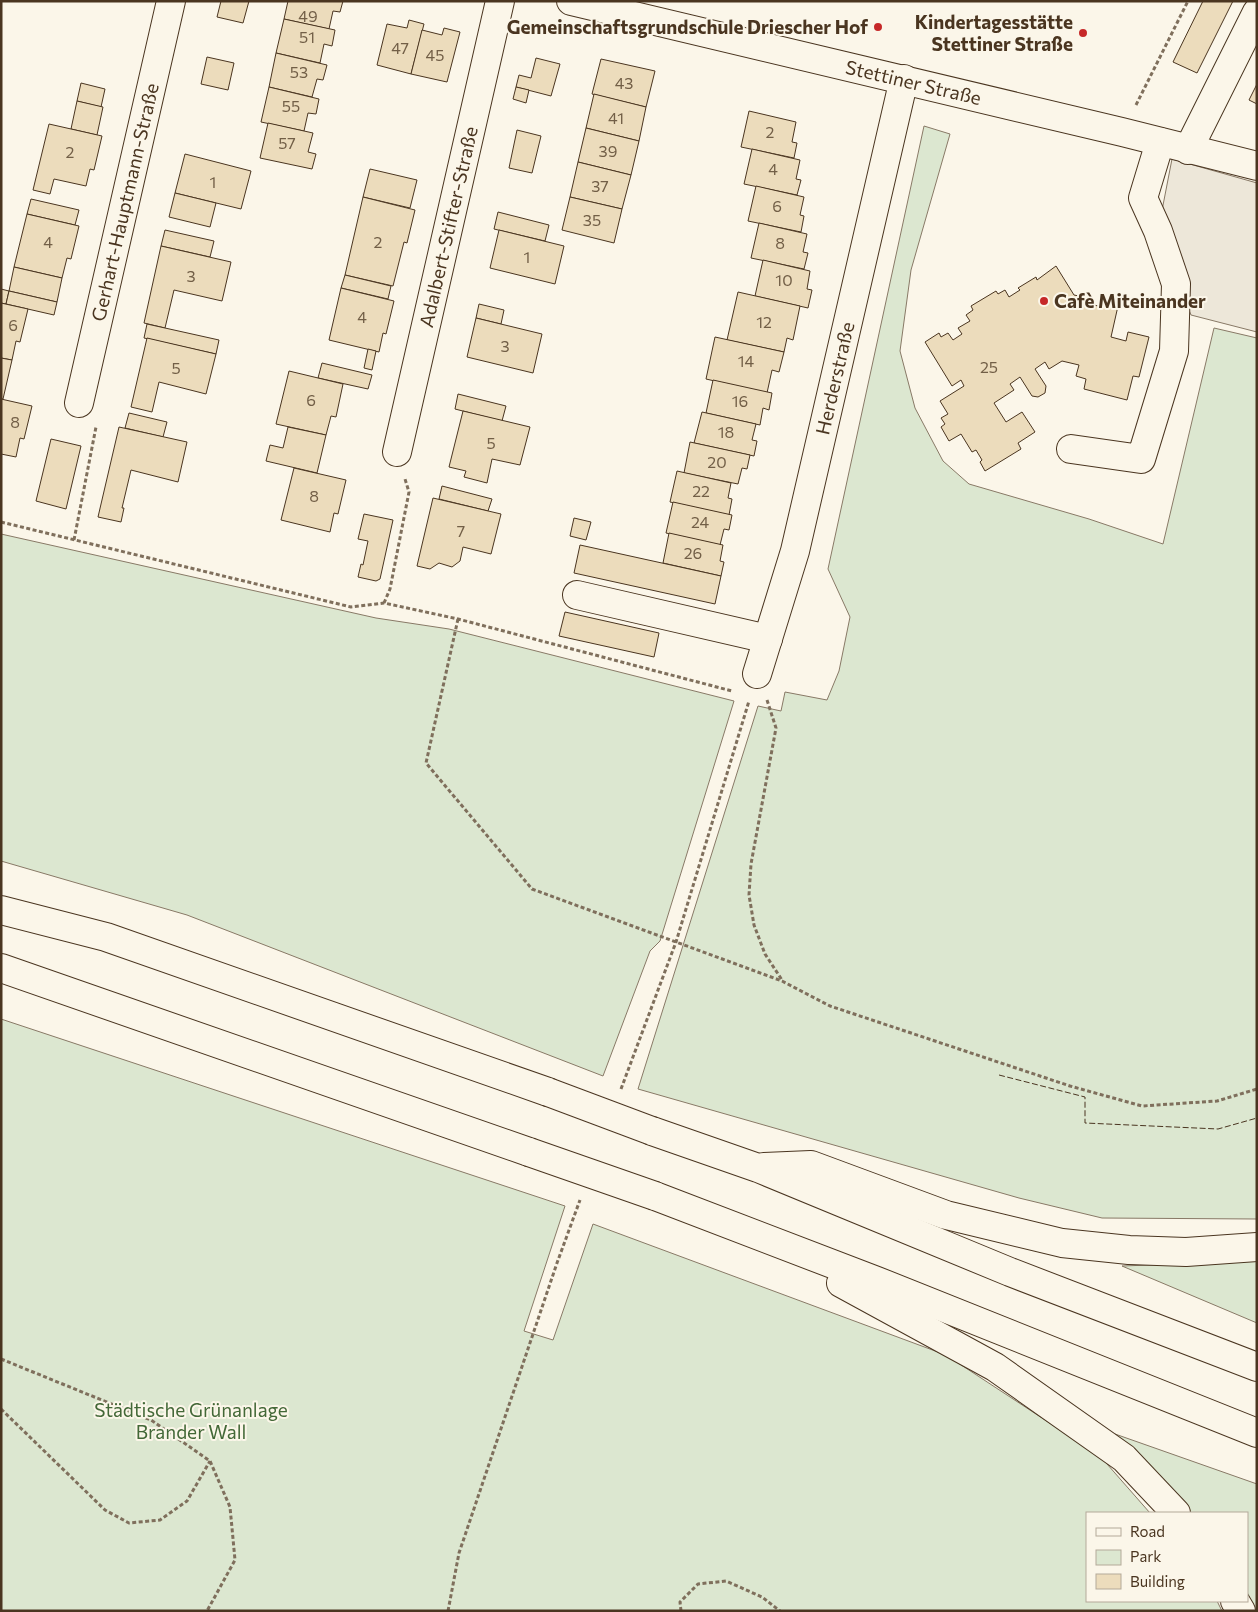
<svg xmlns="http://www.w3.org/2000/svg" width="1258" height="1612" font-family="Commissioner,sans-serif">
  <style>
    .green { fill: #dce7d0; stroke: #887966 }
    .parking { fill: #ede7d9; stroke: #887966 }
    .building { fill: #ecdcbc; stroke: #4a3520 }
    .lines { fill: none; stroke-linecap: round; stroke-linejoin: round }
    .minor-casing { stroke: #4a3520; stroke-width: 30 }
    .highway-casing { stroke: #4a3520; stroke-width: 30 }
    .path { stroke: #7f6f5c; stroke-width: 3; stroke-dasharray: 4 2.5; stroke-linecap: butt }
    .minor { stroke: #fbf6e9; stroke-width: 28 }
    .highway { stroke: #fbf6e9; stroke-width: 28 }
    .highway-bridge-casing { stroke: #4a3520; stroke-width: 30; stroke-linecap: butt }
    .highway-bridge { stroke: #fbf6e9; stroke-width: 28 }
    .fence { stroke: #4a3520; stroke-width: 1; stroke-dasharray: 6 2.5; stroke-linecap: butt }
    .poi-dot { fill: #c62828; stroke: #fbf6e9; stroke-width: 2 }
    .labels { text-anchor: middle; stroke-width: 4; stroke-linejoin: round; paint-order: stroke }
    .number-label { font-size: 16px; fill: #725f47 }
    .poi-label { font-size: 19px; font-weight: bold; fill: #4a3520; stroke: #fbf6e9; text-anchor: end }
    .street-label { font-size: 19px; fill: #4a3520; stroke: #fbf6e9 }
    .park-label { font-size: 19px; fill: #436837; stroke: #fbf6e9 }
  </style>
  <rect width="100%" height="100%" fill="#fbf6e9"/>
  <g class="green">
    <path d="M 924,126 L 950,134 L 911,270 L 900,351 L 915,408 L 943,461 L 969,484 L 1089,519 L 1163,544 L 1214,328 L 1257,338 L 1257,1219 L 1102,1218 L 1019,1198 L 638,1089 L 758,706 L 781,711 L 785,692 L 827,700 L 839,671 L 850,617 L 828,569 Z"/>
    <path d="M 1,534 L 376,618 L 449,629 L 734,701 L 660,941 L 650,951 L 603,1076 L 187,915 L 1,861 Z"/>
    <path d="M 1,1019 L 565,1206 L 524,1331 L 553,1340 L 593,1224 L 946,1355 L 1100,1456 L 1150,1513 L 1087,1513 L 1087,1601 L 1217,1601 L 1222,1611 L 1,1611 Z"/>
    <path d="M 1257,1259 L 1257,1323 L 1122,1266 L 1231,1262 Z"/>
    <path d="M 1115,1434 L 1257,1484 L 1257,1611 L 1252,1611 L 1247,1601 L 1247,1513 L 1189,1513 L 1169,1488 Z"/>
  </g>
  <path class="parking" d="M 1172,159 L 1257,183 L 1257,332 L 1191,315 L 1158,231 Z"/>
  <g class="building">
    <path d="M 221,1 L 249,1 L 243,23 L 217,17 Z"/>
    <path d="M 288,1 L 343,1 L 340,12 L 333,11 L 329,29 L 284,19 Z"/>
    <path d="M 1203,1 L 1233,1 L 1197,73 L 1173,62 Z"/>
    <path d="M 284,19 L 335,30 L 332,46 L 324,44 L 320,63 L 276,53 Z"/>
    <path d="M 409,20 L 424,24 L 411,74 L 377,65 L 387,24 L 407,28 Z"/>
    <path d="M 444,28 L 460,32 L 447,82 L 411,74 L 422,30 L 442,35 Z"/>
    <path d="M 276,53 L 327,65 L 323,80 L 317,79 L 312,97 L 269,87 Z"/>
    <path d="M 207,57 L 234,63 L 228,90 L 201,84 Z"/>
    <path d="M 536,58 L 560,64 L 551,96 L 516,87 L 519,75 L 531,78 Z"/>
    <path d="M 601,59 L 655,71 L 646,107 L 592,94 Z"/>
    <path d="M 81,83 L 105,89 L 101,107 L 77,101 Z"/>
    <path d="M 1257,84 L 1257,104 L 1249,100 Z"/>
    <path d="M 269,87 L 319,99 L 316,114 L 308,113 L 304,131 L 261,122 Z"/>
    <path d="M 516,87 L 529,90 L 526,103 L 513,99 Z"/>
    <path d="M 594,94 L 646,107 L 639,141 L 586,128 Z"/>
    <path d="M 77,101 L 103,107 L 97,135 L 71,129 Z"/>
    <path d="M 749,111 L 796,122 L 792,142 L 797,143 L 794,158 L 741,147 Z"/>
    <path d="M 268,123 L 313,133 L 308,152 L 316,154 L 312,169 L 260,158 Z"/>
    <path d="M 49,124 L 102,136 L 94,170 L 90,169 L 86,186 L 54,179 L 50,194 L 33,190 Z"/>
    <path d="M 586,128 L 639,141 L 631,175 L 578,162 Z"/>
    <path d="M 517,130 L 541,136 L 532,173 L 509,168 Z"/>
    <path d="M 752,149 L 800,160 L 796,179 L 801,180 L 797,195 L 744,184 Z"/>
    <path d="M 185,154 L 251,171 L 241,209 L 175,193 Z"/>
    <path d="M 578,162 L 631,175 L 622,209 L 570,197 Z"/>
    <path d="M 370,169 L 417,180 L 410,208 L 363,197 Z"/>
    <path d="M 756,186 L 804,197 L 800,215 L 804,216 L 801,232 L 748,221 Z"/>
    <path d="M 175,193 L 216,203 L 210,227 L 169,217 Z"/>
    <path d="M 363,197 L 415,210 L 407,243 L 404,242 L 393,286 L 345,275 Z"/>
    <path d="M 570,197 L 622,209 L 614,243 L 562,230 Z"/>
    <path d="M 31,199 L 79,210 L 75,225 L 27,214 Z"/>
    <path d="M 498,212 L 549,225 L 545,241 L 494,229 Z"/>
    <path d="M 27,214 L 79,226 L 71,259 L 67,258 L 62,278 L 14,267 Z"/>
    <path d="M 759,223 L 807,234 L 803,252 L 808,253 L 804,269 L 751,258 Z"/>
    <path d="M 165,230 L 214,241 L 210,257 L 161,246 Z"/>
    <path d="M 499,230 L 564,246 L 555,284 L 490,268 Z"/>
    <path d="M 161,246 L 231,262 L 222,301 L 174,290 L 165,328 L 144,323 Z"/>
    <path d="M 763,260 L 810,271 L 807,289 L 812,290 L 808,308 L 755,296 Z"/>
    <path d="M 1056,266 L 1074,295 L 1088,298 L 1086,303 L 1102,307 L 1103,302 L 1118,306 L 1111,337 L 1126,341 L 1128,332 L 1149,337 L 1139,377 L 1133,376 L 1127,400 L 1084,389 L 1086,379 L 1076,376 L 1079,365 L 1062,361 L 1049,369 L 1045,362 L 1035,369 L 1046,386 L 1045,393 L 1038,397 L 1032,396 L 1020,377 L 1010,384 L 1014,390 L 994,403 L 1006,422 L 1022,412 L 1035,432 L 1018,443 L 1021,449 L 985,471 L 980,462 L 982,460 L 976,450 L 972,452 L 961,434 L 949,441 L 941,427 L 945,424 L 941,418 L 948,414 L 940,401 L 964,386 L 961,380 L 952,386 L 925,342 L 939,333 L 941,337 L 948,333 L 953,340 L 962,334 L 958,328 L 970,321 L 966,315 L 973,310 L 971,306 L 996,291 L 998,294 L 1005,290 L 1009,297 L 1020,290 L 1018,288 L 1036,277 L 1037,280 Z"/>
    <path d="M 14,267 L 62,278 L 57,302 L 9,291 Z"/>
    <path d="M 345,275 L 391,286 L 388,299 L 341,288 Z"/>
    <path d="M 341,288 L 394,301 L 386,334 L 383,333 L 379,352 L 329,340 Z"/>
    <path d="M 1,289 L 9,291 L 6,304 L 1,303 Z"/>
    <path d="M 9,291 L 57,302 L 54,315 L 6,304 Z"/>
    <path d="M 738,292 L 800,306 L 793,340 L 787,338 L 784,352 L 727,340 Z"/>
    <path d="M 1,303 L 28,309 L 20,342 L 16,341 L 12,360 L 1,358 Z"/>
    <path d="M 479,304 L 504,310 L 501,324 L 476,318 Z"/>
    <path d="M 476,318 L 542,334 L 533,373 L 467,357 Z"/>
    <path d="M 147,324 L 219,340 L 216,354 L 144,338 Z"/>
    <path d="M 715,337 L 784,352 L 779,372 L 772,370 L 767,393 L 706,379 Z"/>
    <path d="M 147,338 L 216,354 L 206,394 L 159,382 L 152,412 L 131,407 Z"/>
    <path d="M 368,349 L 376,351 L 372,370 L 364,368 Z"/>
    <path d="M 1,358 L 12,360 L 3,399 L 1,399 Z"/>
    <path d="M 322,363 L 372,375 L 368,389 L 318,378 Z"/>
    <path d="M 289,371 L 343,384 L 336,417 L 331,416 L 326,435 L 276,424 Z"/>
    <path d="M 713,380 L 772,393 L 769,410 L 763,408 L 760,425 L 706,413 Z"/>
    <path d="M 458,394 L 506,406 L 502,421 L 455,409 Z"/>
    <path d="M 1,399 L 32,406 L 24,439 L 20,438 L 16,457 L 1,454 Z"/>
    <path d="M 463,411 L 530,427 L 520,465 L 492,459 L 487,483 L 464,477 L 466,471 L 449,467 Z"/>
    <path d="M 702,412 L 756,424 L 752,440 L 757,441 L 754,456 L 694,443 Z"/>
    <path d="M 129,413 L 167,422 L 163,437 L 125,428 Z"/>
    <path d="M 119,427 L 187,442 L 178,482 L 131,470 L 122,508 L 124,508 L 121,522 L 98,517 Z"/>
    <path d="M 288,427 L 326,435 L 317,473 L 266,461 L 270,445 L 283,448 Z"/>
    <path d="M 51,439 L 81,446 L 66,509 L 36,501 Z"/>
    <path d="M 690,442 L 750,455 L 747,469 L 742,468 L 738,484 L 684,473 Z"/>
    <path d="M 294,468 L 346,480 L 338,514 L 334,513 L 330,532 L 281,520 Z"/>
    <path d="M 677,471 L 731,483 L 728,498 L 732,499 L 729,515 L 670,502 Z"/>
    <path d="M 442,486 L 492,499 L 488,511 L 439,499 Z"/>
    <path d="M 433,498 L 501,514 L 491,554 L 463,547 L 460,561 L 452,567 L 439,563 L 430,569 L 417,566 Z"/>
    <path d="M 673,502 L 732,515 L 729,530 L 724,529 L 720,545 L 666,533 Z"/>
    <path d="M 364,514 L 393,520 L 380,579 L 376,581 L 358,577 L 361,564 L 363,565 L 368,541 L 358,539 Z"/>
    <path d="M 574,518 L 591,522 L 586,540 L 570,536 Z"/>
    <path d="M 669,533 L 723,545 L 720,561 L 724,562 L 721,576 L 663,563 Z"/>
    <path d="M 580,545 L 721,576 L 715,604 L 574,573 Z"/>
    <path d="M 565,612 L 659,633 L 654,657 L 559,636 Z"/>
  </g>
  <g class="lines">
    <g class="minor-casing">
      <g id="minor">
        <path id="s1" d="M 571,1 L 1122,132 L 1257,166"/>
        <path d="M 1188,150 L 1257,12"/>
        <path id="s2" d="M 79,403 L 171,1"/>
        <path d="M 1071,449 L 1141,459 L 1174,351 L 1176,284 L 1158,231 L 1143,198 L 1160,142"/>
        <path id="s3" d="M 397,452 L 500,1"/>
        <path d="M 577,595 L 768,639"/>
        <path id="s4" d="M 757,674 L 795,551 L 904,79"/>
      </g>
    </g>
    <g class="highway-casing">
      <g id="highway">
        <path d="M 1,910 L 106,937 L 548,1092"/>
        <path d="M 1,968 L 529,1152"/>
        <path d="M 652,1131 L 758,1168 L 1010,1272 L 1257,1367"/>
        <path d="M 764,1167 L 811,1165 L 946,1215 L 1062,1243 L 1129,1250 L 1186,1252 L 1257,1247"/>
        <path d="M 655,1196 L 877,1281 L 1257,1433"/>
        <path d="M 841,1283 L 995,1367 L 1124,1458 L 1176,1513"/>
        <path d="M 1235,1601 L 1241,1611"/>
      </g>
    </g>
    <g class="path">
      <path d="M 1136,105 L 1188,1"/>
      <path d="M 1,522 L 351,607 L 384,603 L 458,619 L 732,691"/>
      <path d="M 74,540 L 96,427"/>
      <path d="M 384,603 L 390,589 L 409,492 L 405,479"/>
      <path d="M 458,619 L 426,763 L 532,889 L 782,981 L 830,1006 L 1070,1086 L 1142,1106 L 1217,1101 L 1257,1089"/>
      <path d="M 767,700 L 776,728 L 751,864 L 749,895 L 754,925 L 765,954 L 782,980"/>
      <path d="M 621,1089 L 676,942 L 749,701"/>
      <path d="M 1,1359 L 151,1420 L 210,1461 L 230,1507 L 235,1560 L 207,1611"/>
      <path d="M 1,1409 L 105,1510 L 129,1523 L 160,1520 L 187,1501 L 210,1461"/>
      <path d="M 448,1611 L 459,1553 L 557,1263 L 580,1200"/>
      <path d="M 681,1611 L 680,1602 L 698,1584 L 726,1581 L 762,1597 L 780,1611"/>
    </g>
    <use href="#minor" class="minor"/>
    <use href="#highway" class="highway"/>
    <g class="highway-bridge-casing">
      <g id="highway-bridge">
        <path d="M 548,1092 L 652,1131"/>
        <path d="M 529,1152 L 655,1196"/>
      </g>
    </g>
    <use href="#highway-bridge" class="highway-bridge"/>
    <path class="fence" d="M 999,1075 L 1085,1097 L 1085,1123 L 1218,1129 L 1257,1118"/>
  </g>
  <g class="poi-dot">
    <circle cx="878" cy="27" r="5"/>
    <circle cx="1083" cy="33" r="5"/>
    <circle cx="1044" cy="301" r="5"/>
  </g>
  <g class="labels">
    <g class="number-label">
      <text x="308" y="22">49</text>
      <text x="307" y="43">51</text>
      <text x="400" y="54">47</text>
      <text x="435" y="61">45</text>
      <text x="299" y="78">53</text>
      <text x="624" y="89">43</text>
      <text x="291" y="112">55</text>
      <text x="616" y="124">41</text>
      <text x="770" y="138">2</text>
      <text x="287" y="149">57</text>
      <text x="608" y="157">39</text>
      <text x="70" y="158">2</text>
      <text x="773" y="175">4</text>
      <text x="213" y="188">1</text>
      <text x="600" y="192">37</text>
      <text x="777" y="212">6</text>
      <text x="592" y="226">35</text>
      <text x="48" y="248">4</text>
      <text x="378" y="248">2</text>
      <text x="780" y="249">8</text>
      <text x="527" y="263">1</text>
      <text x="191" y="282">3</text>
      <text x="784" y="286">10</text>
      <text x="362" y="323">4</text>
      <text x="764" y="328">12</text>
      <text x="13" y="331">6</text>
      <text x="505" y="352">3</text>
      <text x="746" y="367">14</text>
      <text x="989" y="373">25</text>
      <text x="176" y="374">5</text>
      <text x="311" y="406">6</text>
      <text x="740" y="407">16</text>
      <text x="15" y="428">8</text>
      <text x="726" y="438">18</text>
      <text x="491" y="449">5</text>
      <text x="717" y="468">20</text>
      <text x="701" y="497">22</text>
      <text x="314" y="502">8</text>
      <text x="700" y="528">24</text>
      <text x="461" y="537">7</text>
      <text x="693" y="559">26</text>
    </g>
    <g class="poi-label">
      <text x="1073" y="29">Kindertagesstätte<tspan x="1073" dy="22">Stettiner Straße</tspan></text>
      <text x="868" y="34">Gemeinschaftsgrundschule Driescher Hof</text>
      <text x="1054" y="308" text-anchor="start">Cafè Miteinander</text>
    </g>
    <g class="street-label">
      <text dy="7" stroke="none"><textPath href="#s1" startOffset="352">Stettiner Straße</textPath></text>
      <text dy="7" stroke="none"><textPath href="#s2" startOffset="206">Gerhart-Hauptmann-Straße</textPath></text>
      <text dy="7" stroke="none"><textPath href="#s3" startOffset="231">Adalbert-Stifter-Straße</textPath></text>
      <text dy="7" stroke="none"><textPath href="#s4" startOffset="306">Herderstraße</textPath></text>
    </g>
    <g class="park-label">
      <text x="191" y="1417">Städtische Grünanlage<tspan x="191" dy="22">Brander Wall</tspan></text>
    </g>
  </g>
  <rect width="1258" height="1612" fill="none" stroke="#4a3520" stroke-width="5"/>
  <rect x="1086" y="1512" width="162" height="90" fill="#fbf6e9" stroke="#b4a999"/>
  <rect x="1096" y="1528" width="25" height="8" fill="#fbf6e9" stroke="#b4a999"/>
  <text x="1130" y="1537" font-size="15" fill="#4a3520">Road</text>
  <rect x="1096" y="1550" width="25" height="15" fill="#dce7d0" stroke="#b4a999"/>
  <text x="1130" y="1562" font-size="15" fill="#4a3520">Park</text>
  <rect x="1096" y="1574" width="25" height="15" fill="#ecdcbc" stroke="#b4a999"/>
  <text x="1130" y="1587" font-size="15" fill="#4a3520">Building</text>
</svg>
